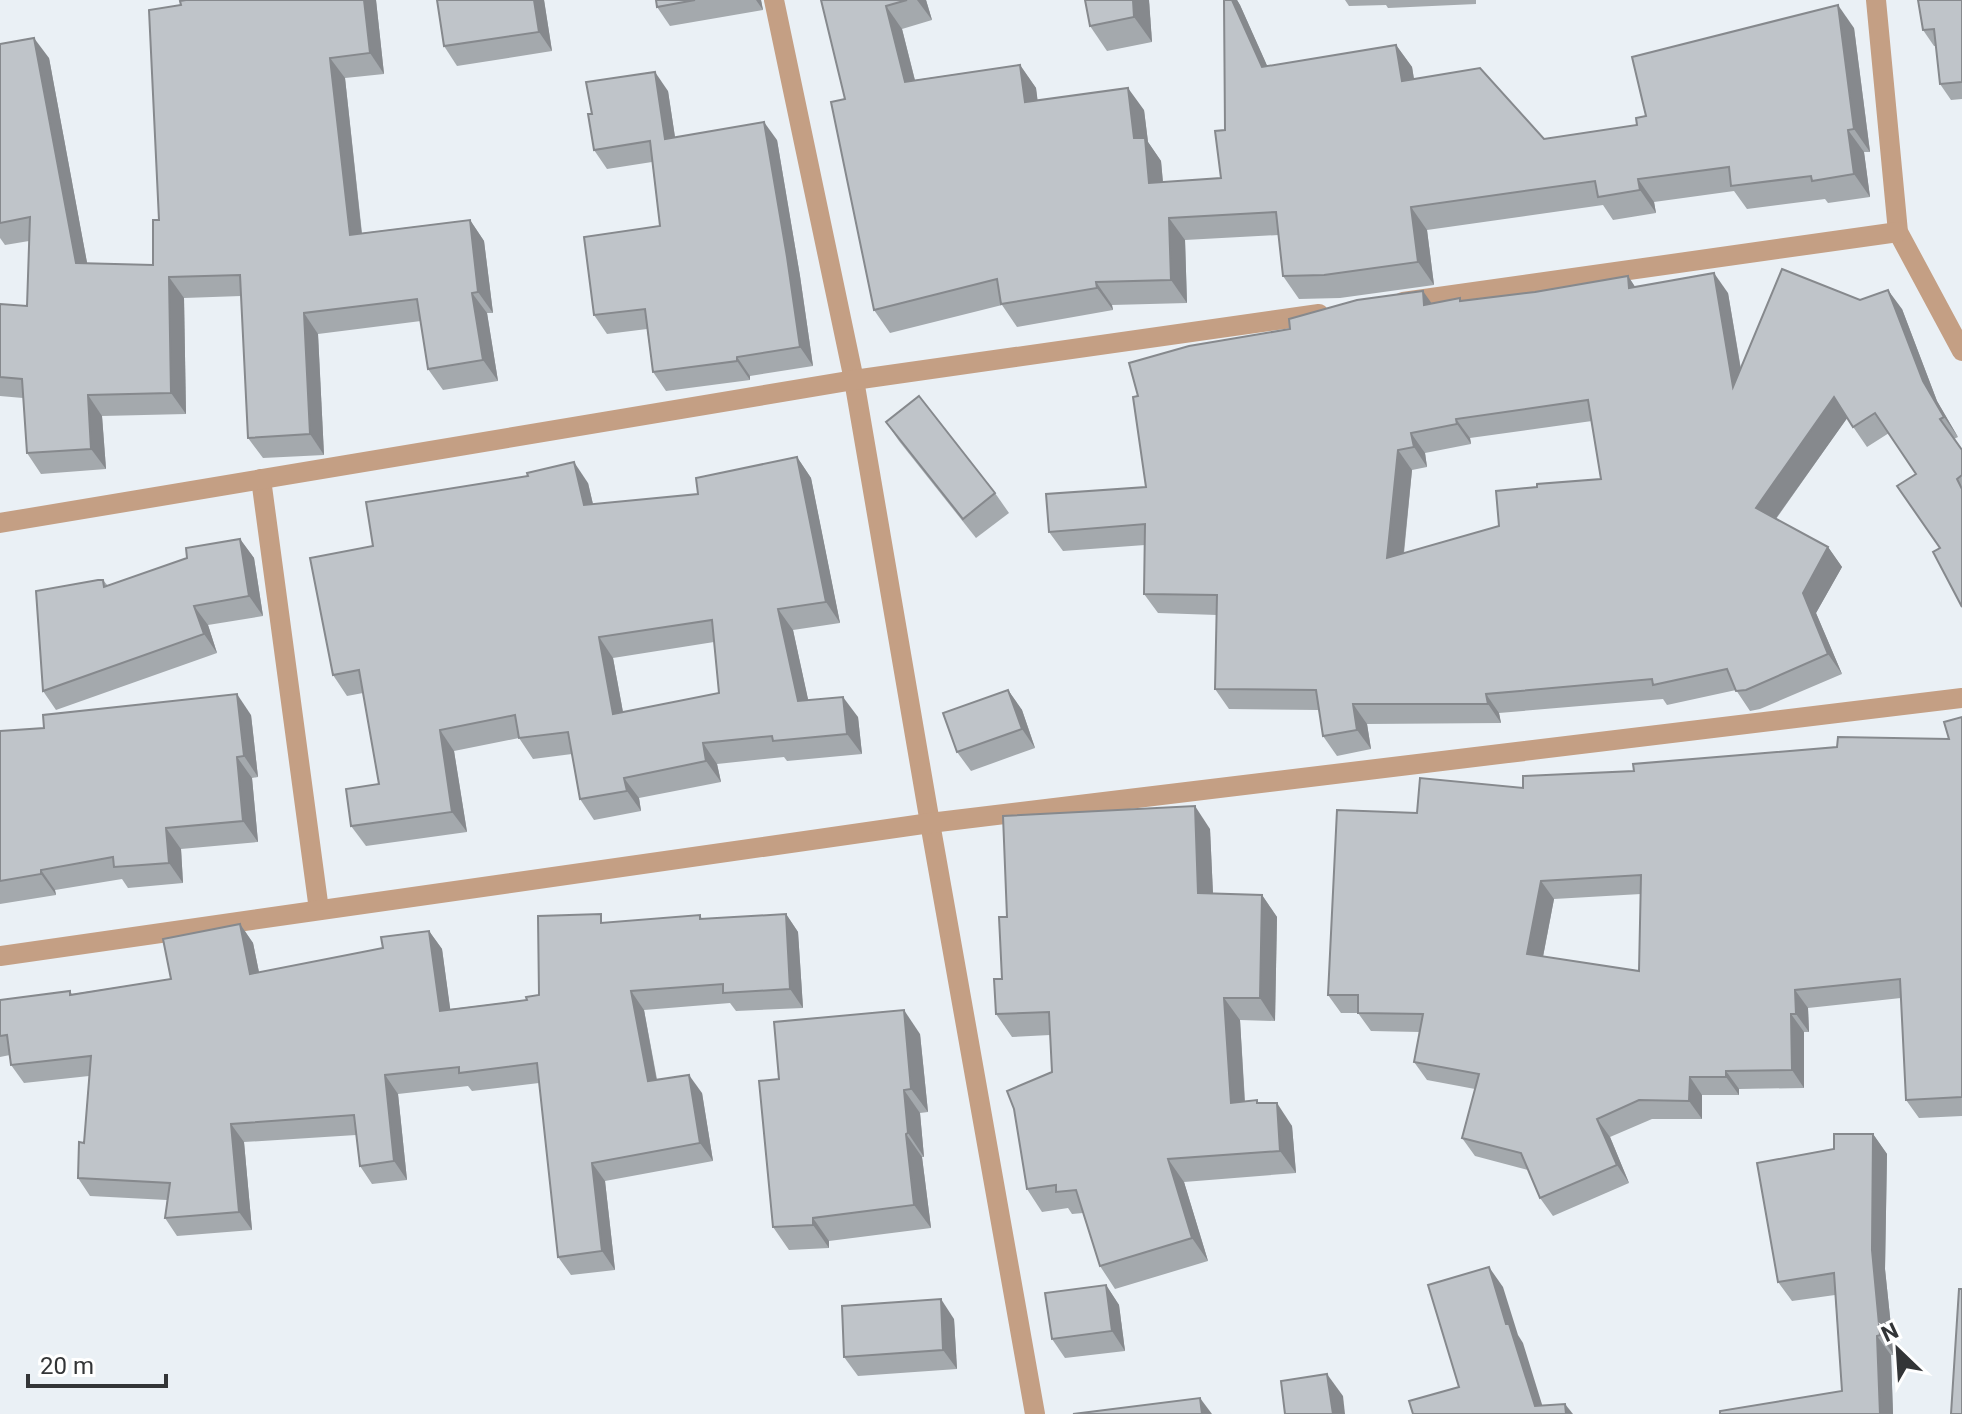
<svg xmlns="http://www.w3.org/2000/svg" width="1962" height="1414" font-family="Roboto,sans-serif">
  <style>
    .lines { fill: none; stroke-linecap: round; stroke-linejoin: round }
    .street { stroke: #c49f84; stroke-width: 20 }
    .wall { fill: #a4a9ad; fill-rule: evenodd }
    .shaded-wall { fill: #86898d }
    .building { fill: #bfc4c9; stroke: #86898d; stroke-width: 2; fill-rule: evenodd }
  </style>
  <rect width="100%" height="100%" fill="#eaf0f5"/>
  <g class="lines">
    <g class="street">
      <path d="M 774,0 L 854,380 L 930,823 L 1035,1414"/>
      <path d="M 1876,0 L 1898,232 L 1962,351"/>
      <path d="M 1403,302 L 1898,232"/>
      <path d="M 261,479 L 319,910"/>
      <path d="M 0,523 L 854,380 L 1319,314"/>
      <path d="M 0,956 L 930,823 L 1962,698"/>
    </g>
  </g>
  <g class="wall">
    <path d="M 376,0 L 384,74 L 345,78 L 362,233 L 470,220 L 484,241 L 493,313 L 487,313 L 498,381 L 443,390 L 428,369 L 421,321 L 318,334 L 324,455 L 263,458 L 248,438 L 241,296 L 184,298 L 186,414 L 102,416 L 106,469 L 41,474 L 27,453 L 23,398 L 0,396 L 0,304 L 27,306 L 29,241 L 5,245 L 0,238 L 0,44 L 49,58 L 87,263 L 153,265 L 159,220 L 181,5 Z"/>
    <path d="M 544,0 L 552,51 L 457,66 L 444,46 Z"/>
    <path d="M 656,0 L 761,0 L 763,10 L 670,26 L 657,7 Z"/>
    <path d="M 821,0 L 926,0 L 932,20 L 902,29 L 915,80 L 1020,65 L 1036,88 L 1037,100 L 1144,110 L 1148,142 L 1161,161 L 1163,182 L 1221,178 L 1225,130 L 1224,0 L 1237,0 L 1240,5 L 1267,66 L 1396,45 L 1412,67 L 1414,79 L 1544,139 L 1637,125 L 1646,116 L 1854,28 L 1870,152 L 1864,152 L 1870,197 L 1828,203 L 1825,199 L 1747,209 L 1734,191 L 1654,202 L 1656,213 L 1613,220 L 1603,205 L 1427,230 L 1434,285 L 1340,298 L 1299,299 L 1283,276 L 1279,235 L 1185,240 L 1187,303 L 1112,305 L 1113,310 L 1017,327 L 1002,305 L 890,333 L 874,310 L 845,99 Z"/>
    <path d="M 1149,0 L 1152,42 L 1107,51 L 1090,26 Z"/>
    <path d="M 1345,0 L 1476,0 L 1476,4 L 1388,8 L 1386,5 L 1349,6 Z"/>
    <path d="M 1962,0 L 1962,99 L 1951,100 L 1940,84 L 1936,46 L 1934,46 L 1923,30 Z"/>
    <path d="M 668,91 L 675,137 L 777,140 L 800,276 L 813,366 L 750,376 L 750,380 L 666,391 L 653,372 L 647,329 L 607,334 L 594,315 L 660,226 L 652,162 L 607,169 L 594,150 Z"/>
    <path d="M 1628,276 L 1635,287 L 1728,293 L 1741,369 L 1860,300 L 1902,309 L 1937,401 L 1958,437 L 1954,439 L 1962,450 L 1962,607 L 1940,548 L 1916,474 L 1889,433 L 1867,447 L 1847,418 L 1776,519 L 1828,547 L 1842,567 L 1816,613 L 1842,674 L 1760,709 L 1750,711 L 1736,690 L 1667,705 L 1663,699 L 1499,713 L 1501,723 L 1367,724 L 1371,749 L 1337,756 L 1323,736 L 1319,710 L 1229,709 L 1215,689 L 1217,615 L 1158,613 L 1144,594 L 1145,545 L 1063,551 L 1049,532 L 1146,487 L 1138,396 L 1431,303 L 1462,301 L 1535,292 ZM 1592,421 L 1601,479 L 1537,487 L 1499,526 L 1404,554 L 1412,470 L 1427,467 L 1425,453 L 1471,444 L 1470,438 Z"/>
    <path d="M 886,422 L 995,493 L 1009,513 L 976,538 L 899,441 Z"/>
    <path d="M 797,457 L 811,478 L 840,623 L 793,630 L 808,700 L 858,717 L 862,754 L 787,761 L 784,757 L 717,764 L 721,782 L 639,798 L 641,811 L 594,820 L 580,799 L 572,754 L 533,759 L 519,738 L 454,751 L 467,832 L 366,846 L 351,826 L 379,784 L 363,693 L 347,696 L 333,675 L 373,546 L 588,483 L 593,504 L 698,494 ZM 714,642 L 719,693 L 623,712 L 613,658 Z"/>
    <path d="M 240,539 L 254,558 L 263,616 L 208,625 L 217,653 L 56,710 L 43,691 L 103,580 L 108,586 Z"/>
    <path d="M 1008,690 L 1022,710 L 1035,748 L 971,771 L 957,752 Z"/>
    <path d="M 251,715 L 258,777 L 252,778 L 258,842 L 181,849 L 183,883 L 128,888 L 122,879 L 55,890 L 56,895 L 0,904 L 0,731 Z"/>
    <path d="M 1962,717 L 1962,1116 L 1919,1118 L 1906,1100 L 1901,998 L 1808,1008 L 1809,1032 L 1804,1032 L 1804,1088 L 1739,1089 L 1739,1095 L 1702,1095 L 1702,1119 L 1652,1119 L 1610,1137 L 1629,1183 L 1553,1216 L 1540,1198 L 1528,1170 L 1475,1156 L 1462,1138 L 1475,1089 L 1427,1080 L 1414,1062 L 1420,1032 L 1371,1031 L 1358,1013 L 1341,1013 L 1328,995 L 1417,813 L 1523,788 L 1634,771 L 1949,739 ZM 1641,894 L 1639,971 L 1543,957 L 1554,899 Z"/>
    <path d="M 1210,829 L 1213,894 L 1262,895 L 1277,917 L 1275,1021 L 1240,1020 L 1245,1101 L 1259,1103 L 1292,1126 L 1296,1173 L 1184,1182 L 1208,1261 L 1115,1289 L 1100,1266 L 1083,1213 L 1072,1214 L 1068,1208 L 1042,1212 L 1027,1189 L 1052,1072 L 1050,1035 L 1012,1037 L 996,1014 L 1002,979 L 1007,917 Z"/>
    <path d="M 786,914 L 798,932 L 803,1008 L 736,1011 L 730,1003 L 644,1010 L 657,1079 L 702,1093 L 713,1161 L 605,1181 L 615,1270 L 571,1275 L 558,1257 L 539,1083 L 472,1091 L 468,1086 L 398,1094 L 407,1180 L 372,1184 L 360,1166 L 356,1135 L 244,1142 L 252,1230 L 177,1236 L 165,1218 L 167,1200 L 90,1196 L 78,1178 L 84,1143 L 89,1076 L 24,1083 L 11,1065 L 10,1055 L 0,1057 L 0,1000 L 70,991 L 72,994 L 171,979 L 240,924 L 253,943 L 259,972 L 383,948 L 429,931 L 442,949 L 450,1009 L 527,1000 L 539,995 L 606,923 L 700,915 L 702,919 Z"/>
    <path d="M 920,1034 L 928,1112 L 920,1113 L 924,1157 L 922,1157 L 931,1228 L 829,1241 L 829,1248 L 789,1250 L 773,1227 Z"/>
    <path d="M 1873,1134 L 1887,1154 L 1885,1269 L 1894,1355 L 1891,1355 L 1893,1414 L 1720,1414 L 1842,1391 L 1835,1295 L 1792,1301 L 1778,1282 L 1834,1149 Z"/>
    <path d="M 1106,1285 L 1119,1305 L 1125,1351 L 1065,1358 L 1052,1339 Z"/>
    <path d="M 954,1319 L 957,1369 L 858,1376 L 844,1357 Z"/>
  </g>
  <g class="shaded-wall">
    <path d="M 364,0 L 376,0 L 384,74 L 370,53 Z"/>
    <path d="M 534,0 L 544,0 L 552,51 L 539,32 Z"/>
    <path d="M 756,0 L 761,0 L 763,10 Z"/>
    <path d="M 917,0 L 926,0 L 932,20 Z"/>
    <path d="M 1133,0 L 1149,0 L 1152,42 L 1134,17 Z"/>
    <path d="M 1232,0 L 1237,0 L 1240,5 L 1278,90 L 1262,67 Z"/>
    <path d="M 1838,5 L 1854,28 L 1870,152 L 1854,129 Z"/>
    <path d="M 886,6 L 902,29 L 921,105 L 905,82 Z"/>
    <path d="M 34,38 L 49,58 L 91,284 L 76,263 Z"/>
    <path d="M 1396,45 L 1412,67 L 1418,104 L 1402,81 Z"/>
    <path d="M 330,58 L 345,78 L 364,255 L 350,235 Z"/>
    <path d="M 1020,65 L 1036,88 L 1041,125 L 1025,102 Z"/>
    <path d="M 655,72 L 668,91 L 678,157 L 665,139 Z"/>
    <path d="M 1128,88 L 1144,110 L 1148,142 L 1161,161 L 1165,206 L 1149,183 L 1134,138 Z"/>
    <path d="M 764,122 L 777,140 L 800,276 L 813,366 L 800,347 Z"/>
    <path d="M 1848,130 L 1864,152 L 1870,197 L 1854,174 Z"/>
    <path d="M 1638,179 L 1654,202 L 1656,213 L 1640,190 Z"/>
    <path d="M 1411,207 L 1427,230 L 1434,285 L 1418,262 Z"/>
    <path d="M 1169,218 L 1185,240 L 1187,303 L 1171,280 Z"/>
    <path d="M 470,220 L 484,241 L 493,313 L 478,292 Z"/>
    <path d="M 1714,273 L 1728,293 L 1747,407 L 1733,387 Z"/>
    <path d="M 1628,276 L 1641,296 L 1629,288 Z"/>
    <path d="M 169,277 L 184,298 L 186,414 L 171,393 Z"/>
    <path d="M 1096,282 L 1112,305 L 1113,310 L 1097,288 Z"/>
    <path d="M 1888,290 L 1902,309 L 1937,401 L 1958,437 L 1944,417 L 1923,381 Z"/>
    <path d="M 1423,291 L 1437,311 L 1424,305 Z"/>
    <path d="M 472,293 L 487,313 L 498,381 L 483,360 Z"/>
    <path d="M 304,313 L 318,334 L 324,455 L 310,434 Z"/>
    <path d="M 737,357 L 750,376 L 750,380 L 737,361 Z"/>
    <path d="M 88,395 L 102,416 L 106,469 L 91,449 Z"/>
    <path d="M 1834,397 L 1848,417 L 1769,528 L 1756,508 Z"/>
    <path d="M 1456,419 L 1470,438 L 1471,444 L 1457,424 Z"/>
    <path d="M 1411,433 L 1425,453 L 1427,467 L 1414,447 Z"/>
    <path d="M 1398,450 L 1412,470 L 1401,578 L 1387,558 Z"/>
    <path d="M 797,457 L 811,478 L 840,623 L 826,602 Z"/>
    <path d="M 574,462 L 588,483 L 598,526 L 584,505 Z"/>
    <path d="M 240,539 L 254,558 L 263,616 L 249,596 Z"/>
    <path d="M 1828,547 L 1842,567 L 1816,613 L 1842,674 L 1828,654 L 1803,593 Z"/>
    <path d="M 194,606 L 208,625 L 217,653 L 204,634 Z"/>
    <path d="M 778,609 L 793,630 L 813,722 L 798,701 Z"/>
    <path d="M 599,637 L 613,658 L 627,734 L 613,714 Z"/>
    <path d="M 1008,690 L 1022,710 L 1035,748 L 1022,729 Z"/>
    <path d="M 237,694 L 251,715 L 258,777 L 244,756 Z"/>
    <path d="M 1486,694 L 1499,713 L 1501,723 L 1488,704 Z"/>
    <path d="M 843,697 L 858,717 L 862,754 L 847,734 Z"/>
    <path d="M 1353,704 L 1367,724 L 1371,749 L 1357,730 Z"/>
    <path d="M 440,730 L 454,751 L 467,832 L 452,812 Z"/>
    <path d="M 703,743 L 717,764 L 721,782 L 706,761 Z"/>
    <path d="M 237,757 L 252,778 L 258,842 L 243,821 Z"/>
    <path d="M 624,778 L 639,798 L 641,811 L 627,791 Z"/>
    <path d="M 1195,806 L 1210,829 L 1214,916 L 1198,893 Z"/>
    <path d="M 166,828 L 181,849 L 183,883 L 169,863 Z"/>
    <path d="M 41,870 L 55,890 L 56,895 L 41,874 Z"/>
    <path d="M 1541,881 L 1554,899 L 1540,972 L 1527,954 Z"/>
    <path d="M 1262,895 L 1277,917 L 1275,1021 L 1260,998 Z"/>
    <path d="M 786,914 L 798,932 L 803,1008 L 790,989 Z"/>
    <path d="M 240,924 L 253,943 L 263,992 L 250,974 Z"/>
    <path d="M 429,931 L 442,949 L 453,1029 L 440,1011 Z"/>
    <path d="M 1795,990 L 1808,1008 L 1809,1032 L 1796,1014 Z"/>
    <path d="M 631,991 L 644,1010 L 660,1099 L 648,1081 Z"/>
    <path d="M 1224,998 L 1240,1020 L 1246,1125 L 1231,1103 Z"/>
    <path d="M 904,1010 L 920,1034 L 928,1112 L 911,1089 Z"/>
    <path d="M 1791,1014 L 1804,1032 L 1804,1088 L 1792,1070 Z"/>
    <path d="M 1726,1071 L 1739,1089 L 1739,1095 L 1726,1077 Z"/>
    <path d="M 385,1075 L 398,1094 L 407,1180 L 394,1161 Z"/>
    <path d="M 689,1075 L 702,1093 L 713,1161 L 700,1143 Z"/>
    <path d="M 1690,1077 L 1702,1095 L 1702,1119 L 1689,1101 Z"/>
    <path d="M 904,1090 L 920,1113 L 924,1157 L 908,1133 Z"/>
    <path d="M 1277,1103 L 1292,1126 L 1296,1173 L 1280,1151 Z"/>
    <path d="M 1597,1119 L 1610,1137 L 1629,1183 L 1617,1165 Z"/>
    <path d="M 231,1124 L 244,1142 L 252,1230 L 239,1212 Z"/>
    <path d="M 906,1134 L 922,1157 L 931,1228 L 914,1205 Z"/>
    <path d="M 1873,1134 L 1887,1154 L 1885,1269 L 1894,1355 L 1880,1335 L 1872,1250 Z"/>
    <path d="M 1168,1159 L 1184,1182 L 1208,1261 L 1192,1238 Z"/>
    <path d="M 592,1163 L 605,1181 L 615,1270 L 602,1251 Z"/>
    <path d="M 813,1218 L 829,1241 L 829,1248 L 813,1225 Z"/>
    <path d="M 1489,1267 L 1503,1287 L 1518,1335 L 1523,1343 L 1545,1414 L 1535,1406 L 1506,1324 Z"/>
    <path d="M 1106,1285 L 1119,1305 L 1125,1351 L 1112,1331 Z"/>
    <path d="M 941,1299 L 954,1319 L 957,1369 L 943,1350 Z"/>
    <path d="M 1877,1336 L 1891,1355 L 1893,1414 L 1880,1414 Z"/>
    <path d="M 1327,1374 L 1343,1396 L 1345,1414 L 1333,1414 Z"/>
    <path d="M 1200,1398 L 1212,1414 L 1202,1414 Z"/>
    <path d="M 1565,1404 L 1573,1414 L 1566,1414 Z"/>
  </g>
  <g class="building">
    <path d="M 186,0 L 364,0 L 370,53 L 330,58 L 350,235 L 470,220 L 478,292 L 472,293 L 483,360 L 428,369 L 417,299 L 304,313 L 310,434 L 248,438 L 240,275 L 169,277 L 171,393 L 88,395 L 91,449 L 27,453 L 22,379 L 0,377 L 0,304 L 27,306 L 30,217 L 0,223 L 0,44 L 34,38 L 76,263 L 153,265 L 153,220 L 159,220 L 149,10 L 181,5 L 180,1 Z"/>
    <path d="M 437,0 L 534,0 L 539,32 L 444,46 Z"/>
    <path d="M 656,0 L 695,0 L 657,7 Z"/>
    <path d="M 821,0 L 907,0 L 886,6 L 905,82 L 1020,65 L 1025,102 L 1128,88 L 1134,138 L 1145,138 L 1149,183 L 1221,178 L 1215,131 L 1225,130 L 1224,0 L 1232,0 L 1262,67 L 1396,45 L 1402,81 L 1480,68 L 1544,139 L 1637,125 L 1636,118 L 1646,116 L 1632,57 L 1838,5 L 1854,129 L 1848,130 L 1854,174 L 1812,181 L 1811,176 L 1731,186 L 1729,167 L 1638,179 L 1640,190 L 1598,197 L 1595,181 L 1411,207 L 1418,262 L 1324,275 L 1283,276 L 1276,212 L 1169,218 L 1171,280 L 1096,282 L 1097,288 L 1001,304 L 997,279 L 874,310 L 831,102 L 845,99 Z"/>
    <path d="M 1085,0 L 1133,0 L 1134,17 L 1090,26 Z"/>
    <path d="M 1918,0 L 1962,0 L 1962,82 L 1940,84 L 1934,29 L 1923,30 Z"/>
    <path d="M 655,72 L 665,139 L 764,122 L 787,257 L 800,347 L 737,357 L 737,361 L 653,372 L 645,309 L 594,315 L 584,237 L 660,226 L 650,141 L 594,150 L 588,114 L 592,114 L 586,82 Z"/>
    <path d="M 1782,269 L 1860,300 L 1888,290 L 1923,381 L 1944,417 L 1940,419 L 1962,450 L 1962,475 L 1957,479 L 1962,489 L 1962,607 L 1933,552 L 1940,548 L 1897,486 L 1916,474 L 1875,413 L 1853,427 L 1834,397 L 1756,508 L 1828,547 L 1803,593 L 1828,654 L 1746,690 L 1736,691 L 1727,669 L 1653,685 L 1652,679 L 1486,694 L 1488,704 L 1353,704 L 1357,730 L 1323,736 L 1316,690 L 1215,689 L 1217,595 L 1144,594 L 1145,524 L 1049,532 L 1046,494 L 1146,487 L 1133,397 L 1138,396 L 1129,363 L 1189,346 L 1290,329 L 1289,319 L 1357,300 L 1423,291 L 1424,305 L 1460,298 L 1460,301 L 1535,292 L 1628,276 L 1629,288 L 1714,273 L 1733,387 ZM 1588,400 L 1601,479 L 1537,484 L 1537,487 L 1496,491 L 1499,526 L 1387,558 L 1398,450 L 1414,447 L 1411,433 L 1457,424 L 1456,419 Z"/>
    <path d="M 919,396 L 995,493 L 963,519 L 886,422 Z"/>
    <path d="M 797,457 L 826,602 L 778,609 L 798,701 L 843,697 L 847,734 L 773,741 L 772,736 L 703,743 L 706,761 L 624,778 L 627,791 L 580,799 L 568,732 L 519,738 L 515,715 L 440,730 L 452,812 L 351,826 L 346,789 L 379,784 L 359,670 L 333,675 L 310,558 L 373,546 L 366,502 L 528,476 L 527,473 L 574,462 L 584,505 L 698,494 L 696,478 ZM 712,620 L 719,693 L 613,714 L 599,637 Z"/>
    <path d="M 240,539 L 249,596 L 194,606 L 204,634 L 43,691 L 36,591 L 98,580 L 103,580 L 104,587 L 187,558 L 186,548 Z"/>
    <path d="M 1008,690 L 1022,729 L 957,752 L 943,713 Z"/>
    <path d="M 237,694 L 244,756 L 237,757 L 243,821 L 166,828 L 169,863 L 114,867 L 113,857 L 41,870 L 41,874 L 0,881 L 0,731 L 44,728 L 43,715 Z"/>
    <path d="M 1962,717 L 1962,1097 L 1906,1100 L 1900,979 L 1795,990 L 1796,1014 L 1791,1014 L 1792,1070 L 1726,1071 L 1726,1077 L 1690,1077 L 1689,1101 L 1639,1100 L 1597,1119 L 1617,1165 L 1540,1198 L 1521,1153 L 1462,1138 L 1479,1074 L 1414,1062 L 1423,1014 L 1358,1013 L 1358,995 L 1328,995 L 1337,810 L 1417,813 L 1420,778 L 1523,788 L 1523,776 L 1634,771 L 1633,764 L 1837,747 L 1838,737 L 1949,739 L 1944,722 ZM 1641,875 L 1639,971 L 1527,954 L 1541,881 Z"/>
    <path d="M 1195,806 L 1198,893 L 1262,895 L 1260,998 L 1224,998 L 1231,1103 L 1257,1100 L 1257,1103 L 1277,1103 L 1280,1151 L 1168,1159 L 1192,1238 L 1100,1266 L 1076,1190 L 1056,1192 L 1056,1185 L 1027,1189 L 1014,1109 L 1007,1091 L 1052,1072 L 1049,1012 L 996,1014 L 994,979 L 1002,979 L 999,917 L 1007,917 L 1003,816 Z"/>
    <path d="M 601,914 L 601,923 L 700,915 L 700,919 L 786,914 L 790,989 L 723,993 L 723,984 L 631,991 L 648,1081 L 689,1075 L 700,1143 L 592,1163 L 602,1251 L 558,1257 L 537,1063 L 459,1073 L 459,1067 L 385,1075 L 394,1161 L 360,1166 L 354,1115 L 231,1124 L 239,1212 L 165,1218 L 170,1183 L 78,1178 L 79,1142 L 84,1143 L 91,1056 L 11,1065 L 7,1035 L 0,1036 L 0,1000 L 70,991 L 70,995 L 171,979 L 163,939 L 240,924 L 250,974 L 383,948 L 381,937 L 429,931 L 440,1011 L 527,1000 L 526,997 L 539,995 L 538,916 Z"/>
    <path d="M 904,1010 L 911,1089 L 904,1090 L 908,1133 L 906,1134 L 914,1205 L 813,1218 L 813,1225 L 773,1227 L 759,1081 L 779,1079 L 774,1022 Z"/>
    <path d="M 1834,1134 L 1873,1134 L 1872,1250 L 1880,1335 L 1877,1336 L 1880,1414 L 1720,1414 L 1720,1411 L 1842,1391 L 1834,1273 L 1778,1282 L 1757,1163 L 1834,1149 Z"/>
    <path d="M 1489,1267 L 1506,1324 L 1509,1324 L 1535,1406 L 1565,1404 L 1566,1414 L 1413,1414 L 1409,1401 L 1459,1387 L 1428,1285 Z"/>
    <path d="M 1106,1285 L 1112,1331 L 1052,1339 L 1045,1293 Z"/>
    <path d="M 1959,1289 L 1962,1289 L 1962,1414 L 1951,1414 Z"/>
    <path d="M 941,1299 L 943,1350 L 844,1357 L 842,1306 Z"/>
    <path d="M 1327,1374 L 1333,1414 L 1285,1414 L 1281,1381 Z"/>
    <path d="M 1200,1398 L 1202,1414 L 1073,1414 Z"/>
  </g>
  <g transform="translate(1898 1350) rotate(335)" stroke="#ffffff" stroke-width="6" paint-order="stroke">
  <path d="M0-6L14 30L0 20L-14 30Z" fill="#333537"/>
  <text y="-12" font-size="22" font-weight="bold" text-anchor="middle" fill="#333537">N</text>
  </g>
  <path d="M28 1374v12h138v-12" fill="none" stroke="#333537" stroke-width="4"/>
  <text x="40" y="1374" font-size="24" fill="#333537" stroke="#ffffff" stroke-width="6" paint-order="stroke">20 m</text>
</svg>
